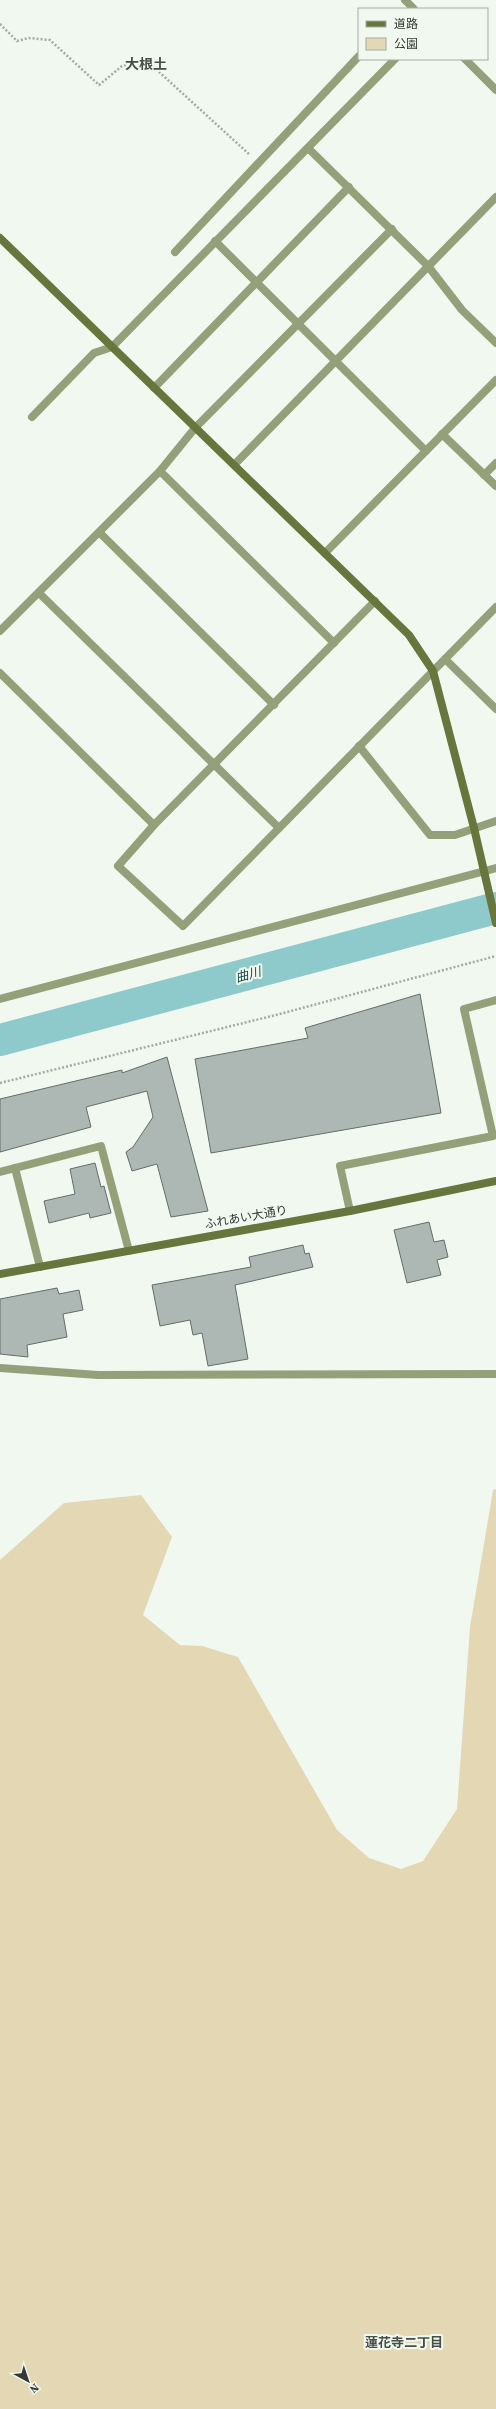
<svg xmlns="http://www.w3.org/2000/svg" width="496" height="2409" font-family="'Source Serif 4','Noto Sans JP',serif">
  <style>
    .green { fill: #e3d8b3 }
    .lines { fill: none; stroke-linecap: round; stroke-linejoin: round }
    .river { stroke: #8ecacc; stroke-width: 32 }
    .building { fill: #adb8b4; stroke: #636d6a }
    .path { stroke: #a4aaa4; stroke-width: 2.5; stroke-dasharray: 2 2; stroke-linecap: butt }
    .lane { stroke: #959f79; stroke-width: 8 }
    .street { stroke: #959f79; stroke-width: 8 }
    .secondary { stroke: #68753c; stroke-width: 8 }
    .labels { text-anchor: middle; stroke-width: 4; stroke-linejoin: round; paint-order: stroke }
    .street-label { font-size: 12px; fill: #353835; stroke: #f0f8f0 }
    .water-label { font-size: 13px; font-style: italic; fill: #144a4c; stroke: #f0f8f0 }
    .neighbourhood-label { font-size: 13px; font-weight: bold; fill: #474d47; stroke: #f0f8f0 }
    .quarter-label { font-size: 14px; font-weight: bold; fill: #474d47; stroke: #f0f8f0 }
  </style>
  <rect width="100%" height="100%" fill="#f0f8f0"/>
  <path class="green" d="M 496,1489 L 496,2409 L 0,2409 L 0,1560 L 64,1503 L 141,1495 L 172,1537 L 143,1615 L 180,1645 L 202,1646 L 238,1657 L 337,1830 L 369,1858 L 401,1869 L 423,1861 L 457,1809 L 470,1627 L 493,1490 Z"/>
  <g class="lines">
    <path class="river" d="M 0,1040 L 496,908"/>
  </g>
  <g class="building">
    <path d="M 420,994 L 441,1113 L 211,1153 L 195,1059 L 308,1038 L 305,1028 Z"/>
    <path d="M 167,1057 L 208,1211 L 171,1217 L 157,1164 L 132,1171 L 126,1152 L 133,1147 L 153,1117 L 147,1091 L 86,1107 L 91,1127 L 0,1152 L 0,1099 L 122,1070 L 122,1073 Z"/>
    <path d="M 95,1163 L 101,1187 L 104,1186 L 111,1213 L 90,1218 L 89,1213 L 49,1223 L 44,1201 L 75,1194 L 70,1169 Z"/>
    <path d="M 429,1222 L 434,1242 L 444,1240 L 448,1257 L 437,1260 L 441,1275 L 407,1283 L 394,1230 Z"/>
    <path d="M 303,1245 L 305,1254 L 309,1253 L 313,1267 L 235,1285 L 248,1359 L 208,1366 L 202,1333 L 193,1335 L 190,1320 L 160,1326 L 152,1285 L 251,1267 L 249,1257 Z"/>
    <path d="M 57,1288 L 59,1294 L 79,1290 L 83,1310 L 63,1314 L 67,1337 L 27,1345 L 28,1357 L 0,1354 L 0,1299 Z"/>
  </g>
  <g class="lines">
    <g class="path">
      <path d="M 0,24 L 17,41 L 29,38 L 50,40 L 99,85 L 122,66 L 146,60 L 250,155"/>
      <path d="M 0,1083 L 276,1015 L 496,956"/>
    </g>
    <g class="lane">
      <path d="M 175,252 L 359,56"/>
      <path d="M 15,1168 L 40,1267"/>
      <path d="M 0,1172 L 101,1146 L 129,1251"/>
      <path d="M 350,1211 L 340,1166 L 493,1136 L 464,1009 L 496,1000"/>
    </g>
    <g class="street">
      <path d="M 405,0 L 414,9"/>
      <path d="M 465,59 L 496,90"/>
      <path d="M 308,148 L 428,266 L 462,310 L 496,343"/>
      <path d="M 215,241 L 426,451"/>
      <path d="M 154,388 L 349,187"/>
      <path d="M 32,417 L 94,353 L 112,347 L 395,59"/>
      <path d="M 442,434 L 496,486"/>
      <path d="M 234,465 L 496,197"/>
      <path d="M 160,471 L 334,643"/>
      <path d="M 484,475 L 496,463"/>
      <path d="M 100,533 L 274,705"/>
      <path d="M 325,553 L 496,380"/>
      <path d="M 39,593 L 279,828"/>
      <path d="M 375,601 L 154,825 L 118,866 L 183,926 L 496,607"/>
      <path d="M 0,631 L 160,471 L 195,428 L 392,229"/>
      <path d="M 445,659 L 496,709"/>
      <path d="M 0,673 L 154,825"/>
      <path d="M 359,746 L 430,835 L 455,835 L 496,821"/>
      <path d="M 0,999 L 496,868"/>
      <path d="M 0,1368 L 98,1375 L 496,1374"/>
    </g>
    <g class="secondary">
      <path d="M 0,238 L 409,635 L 433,671 L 474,828 L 496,923"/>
      <path d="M 0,1274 L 350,1211 L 496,1181"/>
    </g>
  </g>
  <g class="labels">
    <g class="street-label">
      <text transform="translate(246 1217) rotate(-10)" y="4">ふれあい大通り</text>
    </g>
    <g class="water-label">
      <text transform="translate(248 974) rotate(-15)" y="5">曲川</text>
    </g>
    <g class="neighbourhood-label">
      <text x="404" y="2347">蓮花寺二丁目</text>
    </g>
    <g class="quarter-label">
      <text x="146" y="69">大根土</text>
    </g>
  </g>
  <rect x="358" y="8" width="130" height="52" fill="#f0f8f0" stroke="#a5aba5"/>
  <rect x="366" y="21" width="20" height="6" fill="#68753c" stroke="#a5aba5"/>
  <text x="394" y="28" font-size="12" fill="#353835">道路</text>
  <rect x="366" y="38" width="20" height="12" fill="#e3d8b3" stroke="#a5aba5"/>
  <text x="394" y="48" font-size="12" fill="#353835">公園</text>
  <g transform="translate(28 2381) rotate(140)" stroke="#f0f8f0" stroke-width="3" paint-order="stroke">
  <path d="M0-3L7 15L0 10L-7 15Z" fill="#353835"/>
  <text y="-6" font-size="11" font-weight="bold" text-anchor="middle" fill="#353835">N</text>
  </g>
</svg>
